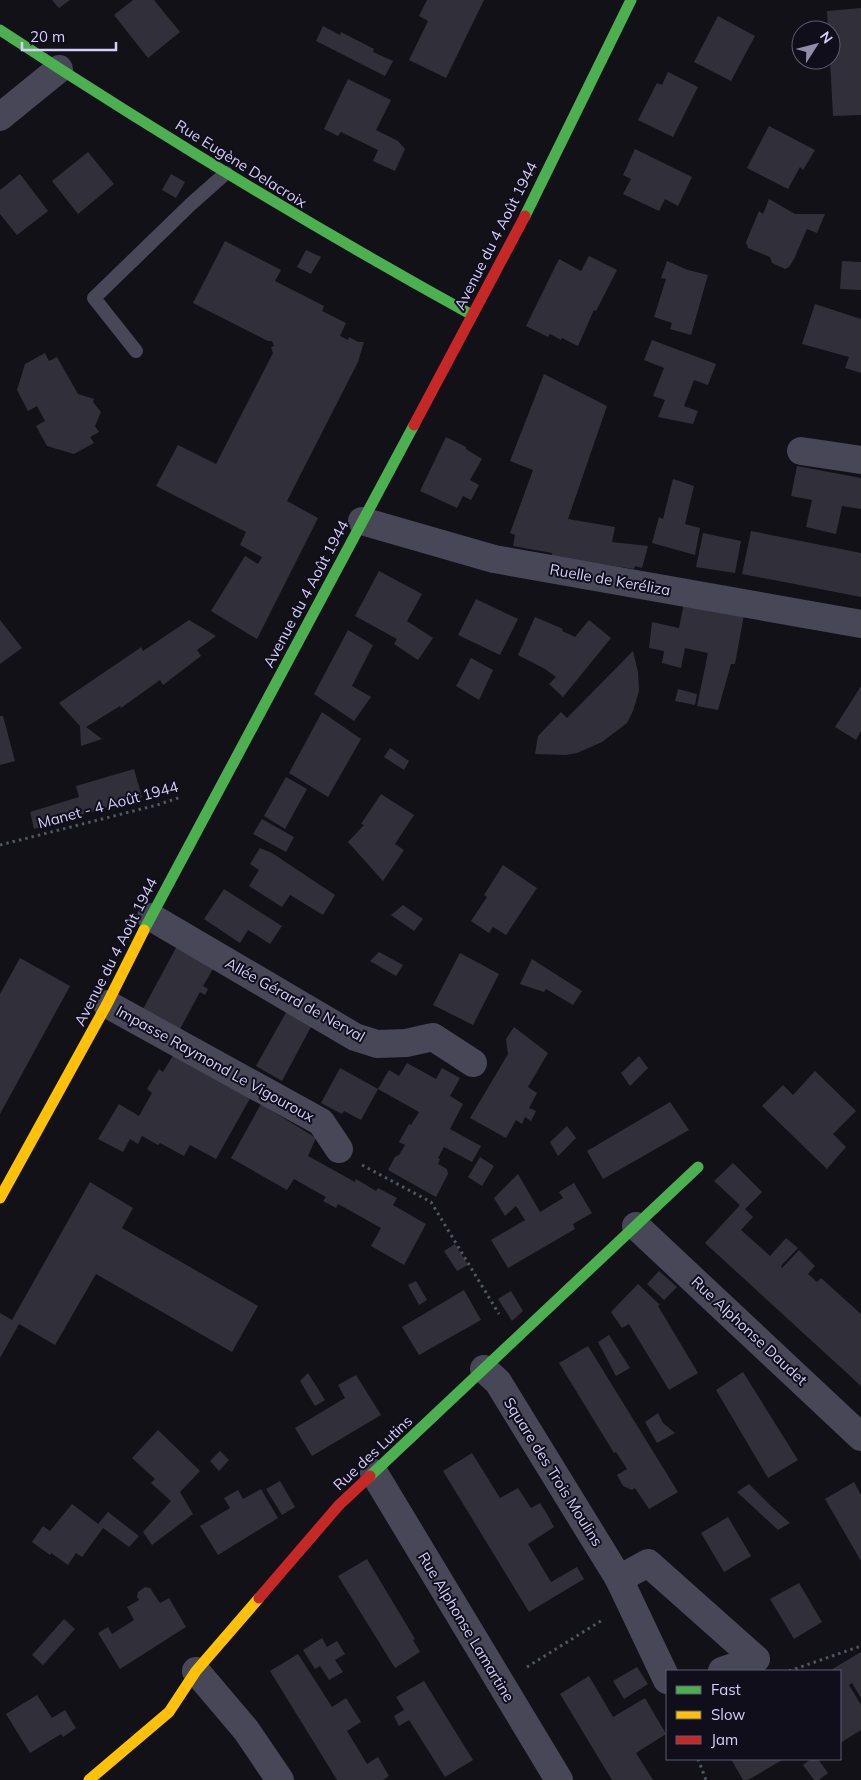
<svg xmlns="http://www.w3.org/2000/svg" width="861" height="1780" font-family="Mulish,sans-serif">
  <style>
    .building { fill: #312f3a }
    .lines { fill: none; stroke-linecap: round; stroke-linejoin: round }
    .path { stroke: #4d5862; stroke-width: 3; stroke-dasharray: 2.5 4; stroke-linecap: butt }
    .lane { stroke: #484758; stroke-width: 14 }
    .street { stroke: #484758; stroke-width: 28 }
    .fast { stroke: #4caf50; stroke-width: 11 }
    .slow { stroke: #ffc107; stroke-width: 11 }
    .jam { stroke: #c62828; stroke-width: 11 }
    .labels { text-anchor: middle; stroke-width: 4; stroke-linejoin: round; paint-order: stroke }
    .street-label { font-size: 15px; fill: #d5cef9; stroke: #110e1b }
  </style>
  <rect width="100%" height="100%" fill="#121118"/>
  <g class="building">
    <path d="M 52,0 L 70,0 L 59,8 Z"/>
    <path d="M 133,0 L 154,0 L 180,32 L 148,58 L 114,15 Z"/>
    <path d="M 427,0 L 484,0 L 446,78 L 409,60 L 428,21 L 419,16 Z"/>
    <path d="M 861,8 L 861,115 L 833,116 L 830,60 L 831,30 L 828,30 L 827,11 Z"/>
    <path d="M 718,16 L 755,36 L 731,81 L 694,62 Z"/>
    <path d="M 323,26 L 340,35 L 341,32 L 374,49 L 373,52 L 393,61 L 385,76 L 316,41 Z"/>
    <path d="M 668,72 L 698,87 L 673,137 L 638,120 L 657,83 L 662,85 Z"/>
    <path d="M 348,79 L 391,100 L 376,130 L 398,141 L 405,149 L 395,171 L 373,161 L 378,150 L 341,132 L 338,136 L 324,129 Z"/>
    <path d="M 769,126 L 815,150 L 803,170 L 800,167 L 788,189 L 747,168 Z"/>
    <path d="M 635,149 L 692,177 L 678,206 L 665,199 L 659,211 L 623,194 L 631,179 L 623,175 Z"/>
    <path d="M 88,152 L 114,184 L 78,214 L 52,181 Z"/>
    <path d="M 20,174 L 48,211 L 17,235 L 0,214 L 0,190 Z"/>
    <path d="M 171,174 L 185,182 L 176,198 L 162,190 Z"/>
    <path d="M 769,199 L 795,214 L 825,214 L 817,233 L 807,229 L 794,259 L 789,267 L 785,269 L 772,263 L 770,257 L 748,248 L 746,242 L 759,211 L 763,214 Z"/>
    <path d="M 225,241 L 281,270 L 275,281 L 324,306 L 322,311 L 346,323 L 340,336 L 348,340 L 349,337 L 358,342 L 364,342 L 358,362 L 287,501 L 318,518 L 257,639 L 211,611 L 245,556 L 258,564 L 262,557 L 240,545 L 246,532 L 156,486 L 178,445 L 216,464 L 273,353 L 271,347 L 274,346 L 272,341 L 268,341 L 193,303 Z"/>
    <path d="M 306,250 L 321,257 L 311,274 L 297,267 Z"/>
    <path d="M 589,256 L 617,270 L 596,311 L 594,310 L 578,346 L 562,338 L 561,340 L 550,334 L 548,337 L 526,326 L 559,259 L 581,271 Z"/>
    <path d="M 667,261 L 688,270 L 708,275 L 691,335 L 670,329 L 672,323 L 654,317 L 666,279 L 661,278 Z"/>
    <path d="M 842,261 L 861,262 L 861,290 L 840,289 Z"/>
    <path d="M 815,304 L 861,319 L 861,373 L 845,368 L 849,357 L 802,344 Z"/>
    <path d="M 652,340 L 716,364 L 708,385 L 694,380 L 684,406 L 698,411 L 693,424 L 658,417 L 665,400 L 653,396 L 664,368 L 644,360 Z"/>
    <path d="M 45,353 L 49,361 L 57,357 L 78,394 L 94,399 L 93,402 L 101,412 L 95,426 L 99,432 L 90,437 L 94,443 L 74,454 L 47,446 L 36,426 L 45,421 L 37,406 L 28,411 L 17,390 L 25,364 Z"/>
    <path d="M 544,374 L 607,406 L 568,519 L 615,527 L 612,542 L 648,546 L 642,568 L 635,566 L 634,569 L 552,556 L 552,553 L 513,546 L 515,535 L 510,533 L 533,470 L 510,461 Z"/>
    <path d="M 446,437 L 466,447 L 466,449 L 482,459 L 470,480 L 479,485 L 471,500 L 463,496 L 457,508 L 420,491 Z"/>
    <path d="M 797,466 L 861,478 L 861,509 L 842,506 L 836,534 L 806,527 L 812,500 L 791,496 Z"/>
    <path d="M 673,479 L 694,486 L 685,524 L 700,528 L 695,555 L 652,543 L 659,517 L 663,519 Z"/>
    <path d="M 751,531 L 861,553 L 861,597 L 742,574 Z"/>
    <path d="M 703,533 L 741,541 L 735,573 L 696,567 Z"/>
    <path d="M 379,571 L 422,594 L 407,621 L 433,638 L 418,660 L 394,644 L 397,639 L 355,616 Z"/>
    <path d="M 476,599 L 518,619 L 500,655 L 458,635 Z"/>
    <path d="M 684,603 L 744,615 L 735,664 L 731,664 L 718,710 L 697,706 L 708,653 L 685,648 L 681,668 L 662,663 L 664,651 L 649,648 L 652,622 L 679,628 Z"/>
    <path d="M 535,617 L 563,629 L 562,631 L 575,637 L 589,620 L 611,638 L 563,697 L 549,684 L 556,677 L 545,669 L 518,655 Z"/>
    <path d="M 0,620 L 22,648 L 0,664 Z"/>
    <path d="M 189,620 L 216,636 L 197,650 L 201,656 L 163,685 L 160,680 L 121,708 L 120,706 L 86,727 L 102,739 L 81,746 L 80,726 L 59,703 L 140,648 L 141,647 L 143,651 Z"/>
    <path d="M 348,630 L 373,645 L 352,686 L 371,697 L 354,721 L 314,694 Z"/>
    <path d="M 633,651 L 638,672 L 639,691 L 633,711 L 627,723 L 602,742 L 577,753 L 566,755 L 535,754 L 538,736 L 561,712 L 567,718 Z"/>
    <path d="M 471,658 L 493,670 L 479,700 L 456,686 Z"/>
    <path d="M 861,686 L 861,731 L 856,740 L 835,727 Z"/>
    <path d="M 678,689 L 697,694 L 695,705 L 675,701 Z"/>
    <path d="M 322,712 L 361,739 L 328,797 L 289,773 Z"/>
    <path d="M 0,716 L 3,716 L 15,761 L 0,765 Z"/>
    <path d="M 390,748 L 409,761 L 404,770 L 384,757 Z"/>
    <path d="M 134,769 L 142,797 L 34,829 L 30,812 L 79,797 L 76,786 Z"/>
    <path d="M 286,777 L 307,789 L 285,829 L 264,816 Z"/>
    <path d="M 381,794 L 414,815 L 395,844 L 404,850 L 383,881 L 348,842 L 364,825 L 361,824 Z"/>
    <path d="M 262,819 L 294,837 L 286,852 L 253,834 Z"/>
    <path d="M 260,848 L 272,853 L 335,895 L 323,915 L 290,895 L 282,907 L 249,886 L 259,870 L 250,864 Z"/>
    <path d="M 503,865 L 537,888 L 506,935 L 493,927 L 489,933 L 471,921 L 487,897 L 484,895 Z"/>
    <path d="M 224,889 L 282,926 L 270,944 L 248,930 L 240,943 L 204,919 Z"/>
    <path d="M 403,905 L 423,919 L 414,931 L 391,915 Z"/>
    <path d="M 177,946 L 214,967 L 203,986 L 208,989 L 205,995 L 200,992 L 180,1029 L 143,1009 Z"/>
    <path d="M 379,952 L 403,965 L 396,976 L 370,961 Z"/>
    <path d="M 460,953 L 499,974 L 473,1025 L 433,1005 Z"/>
    <path d="M 20,958 L 70,986 L 0,1114 L 0,994 Z"/>
    <path d="M 532,959 L 582,991 L 573,1005 L 546,989 L 544,992 L 520,984 Z"/>
    <path d="M 288,1009 L 313,1023 L 282,1081 L 256,1066 Z"/>
    <path d="M 514,1027 L 548,1053 L 528,1087 L 537,1093 L 529,1108 L 536,1111 L 531,1121 L 525,1117 L 522,1124 L 516,1120 L 506,1138 L 470,1118 L 508,1054 L 506,1039 Z"/>
    <path d="M 177,1049 L 253,1093 L 216,1159 L 190,1145 L 184,1156 L 160,1143 L 158,1145 L 142,1136 L 138,1144 L 130,1139 L 123,1152 L 98,1139 L 119,1104 L 139,1116 L 152,1093 L 147,1089 L 159,1069 L 163,1072 Z"/>
    <path d="M 639,1056 L 648,1068 L 630,1086 L 621,1073 Z"/>
    <path d="M 407,1063 L 436,1079 L 442,1068 L 460,1078 L 450,1096 L 463,1104 L 450,1129 L 481,1146 L 472,1162 L 444,1147 L 438,1158 L 440,1159 L 438,1164 L 447,1169 L 448,1174 L 436,1197 L 388,1170 L 395,1157 L 399,1155 L 405,1145 L 399,1142 L 409,1124 L 411,1125 L 419,1112 L 378,1089 L 361,1120 L 344,1111 L 342,1114 L 321,1103 L 340,1068 L 378,1089 L 389,1070 L 399,1076 Z"/>
    <path d="M 815,1071 L 856,1111 L 833,1134 L 846,1147 L 827,1169 L 762,1106 L 783,1085 L 793,1095 Z"/>
    <path d="M 670,1102 L 689,1130 L 603,1179 L 587,1151 Z"/>
    <path d="M 261,1104 L 316,1138 L 308,1156 L 355,1182 L 356,1179 L 376,1191 L 378,1188 L 397,1198 L 393,1205 L 426,1224 L 404,1265 L 371,1246 L 381,1228 L 338,1204 L 336,1208 L 323,1201 L 326,1197 L 294,1179 L 287,1190 L 231,1158 Z"/>
    <path d="M 567,1126 L 576,1138 L 558,1156 L 550,1142 Z"/>
    <path d="M 480,1157 L 494,1166 L 482,1186 L 468,1177 Z"/>
    <path d="M 733,1163 L 762,1192 L 745,1209 L 753,1217 L 741,1230 L 770,1256 L 786,1238 L 798,1248 L 781,1266 L 782,1268 L 799,1250 L 815,1266 L 808,1274 L 817,1282 L 821,1278 L 861,1314 L 861,1386 L 705,1243 L 740,1205 L 714,1181 Z"/>
    <path d="M 518,1174 L 540,1212 L 563,1198 L 559,1192 L 574,1183 L 592,1213 L 573,1224 L 575,1229 L 508,1268 L 491,1240 L 525,1220 L 516,1206 L 505,1216 L 494,1198 Z"/>
    <path d="M 90,1182 L 133,1208 L 122,1228 L 258,1306 L 232,1352 L 96,1274 L 55,1345 L 19,1324 L 0,1358 L 0,1313 L 12,1320 Z"/>
    <path d="M 455,1244 L 468,1265 L 457,1271 L 444,1251 Z"/>
    <path d="M 659,1271 L 677,1287 L 664,1300 L 647,1284 Z"/>
    <path d="M 416,1281 L 427,1300 L 419,1305 L 408,1285 Z"/>
    <path d="M 638,1284 L 660,1305 L 658,1306 L 698,1373 L 669,1390 L 629,1324 L 622,1328 L 611,1312 Z"/>
    <path d="M 464,1290 L 481,1320 L 419,1355 L 402,1327 Z"/>
    <path d="M 511,1291 L 523,1311 L 512,1321 L 498,1299 Z"/>
    <path d="M 609,1335 L 630,1368 L 616,1376 L 598,1342 Z"/>
    <path d="M 588,1346 L 678,1492 L 649,1509 L 635,1488 L 632,1490 L 623,1486 L 617,1475 L 627,1469 L 616,1452 L 614,1453 L 559,1363 Z"/>
    <path d="M 743,1372 L 798,1460 L 768,1478 L 716,1390 Z"/>
    <path d="M 308,1373 L 325,1400 L 315,1406 L 300,1381 Z"/>
    <path d="M 356,1375 L 381,1415 L 312,1456 L 295,1428 L 345,1398 L 338,1385 Z"/>
    <path d="M 658,1413 L 663,1423 L 675,1433 L 657,1443 L 645,1422 Z"/>
    <path d="M 158,1430 L 200,1471 L 180,1492 L 193,1514 L 152,1545 L 143,1532 L 171,1501 L 151,1483 L 155,1479 L 132,1458 Z"/>
    <path d="M 220,1451 L 229,1460 L 219,1471 L 210,1461 Z"/>
    <path d="M 472,1453 L 500,1498 L 518,1488 L 531,1508 L 540,1503 L 547,1514 L 554,1527 L 528,1544 L 551,1582 L 577,1567 L 584,1579 L 529,1612 L 443,1471 Z"/>
    <path d="M 280,1481 L 295,1507 L 282,1515 L 266,1489 Z"/>
    <path d="M 854,1482 L 861,1495 L 861,1561 L 825,1499 Z"/>
    <path d="M 749,1484 L 771,1506 L 790,1523 L 778,1530 L 737,1492 Z"/>
    <path d="M 261,1489 L 278,1518 L 218,1555 L 200,1526 L 230,1508 L 224,1498 L 238,1490 L 243,1499 Z"/>
    <path d="M 72,1504 L 98,1524 L 108,1512 L 139,1536 L 129,1547 L 103,1528 L 82,1557 L 76,1553 L 68,1565 L 51,1553 L 50,1555 L 32,1542 L 43,1526 L 50,1531 Z"/>
    <path d="M 728,1517 L 751,1556 L 724,1572 L 701,1533 Z"/>
    <path d="M 367,1559 L 415,1639 L 413,1640 L 420,1652 L 395,1668 L 338,1576 Z"/>
    <path d="M 799,1583 L 822,1622 L 794,1639 L 770,1599 Z"/>
    <path d="M 145,1587 L 150,1588 L 160,1603 L 169,1598 L 186,1627 L 120,1669 L 98,1633 L 108,1627 L 112,1634 L 134,1620 L 127,1607 L 139,1600 L 137,1597 L 138,1592 Z"/>
    <path d="M 64,1619 L 75,1629 L 43,1665 L 32,1655 Z"/>
    <path d="M 322,1638 L 327,1647 L 337,1641 L 345,1654 L 335,1660 L 343,1672 L 329,1680 L 320,1666 L 315,1669 L 303,1650 Z"/>
    <path d="M 861,1652 L 861,1698 L 852,1683 L 849,1685 L 861,1705 L 861,1730 L 840,1743 L 840,1671 L 829,1671 Z"/>
    <path d="M 298,1654 L 332,1707 L 346,1698 L 361,1722 L 347,1731 L 367,1764 L 378,1757 L 389,1776 L 383,1780 L 337,1780 L 270,1671 Z"/>
    <path d="M 637,1667 L 648,1684 L 624,1699 L 613,1681 Z"/>
    <path d="M 589,1676 L 613,1717 L 645,1698 L 666,1734 L 636,1753 L 653,1780 L 612,1780 L 598,1757 L 560,1694 Z"/>
    <path d="M 424,1681 L 473,1760 L 445,1777 L 409,1720 L 399,1726 L 394,1716 L 404,1710 L 396,1697 Z"/>
    <path d="M 37,1695 L 52,1718 L 65,1710 L 76,1728 L 63,1737 L 61,1734 L 30,1753 L 6,1714 Z"/>
    <path d="M 731,1759 L 784,1759 L 748,1780 L 743,1780 Z"/>
    <path d="M 811,1759 L 818,1759 L 828,1773 L 819,1780 L 814,1780 L 803,1765 Z"/>
  </g>
  <g class="lines">
    <g class="path">
      <path d="M 0,845 L 157,805 L 181,797"/>
      <path d="M 362,1165 L 431,1202 L 499,1314"/>
      <path d="M 527,1667 L 604,1619"/>
      <path d="M 789,1671 L 861,1646"/>
      <path d="M 698,1759 L 706,1780"/>
    </g>
    <path class="lane" d="M 136,351 L 94,298 L 191,204 L 226,173"/>
    <g class="street">
      <path d="M 0,117 L 59,69"/>
      <path d="M 801,451 L 861,460"/>
      <path d="M 362,521 L 494,559 L 861,624"/>
      <path d="M 151,917 L 355,1037 L 377,1044 L 406,1043 L 433,1037 L 473,1063"/>
      <path d="M 107,1004 L 321,1122 L 339,1149"/>
      <path d="M 636,1226 L 861,1437"/>
      <path d="M 484,1369 L 498,1382 L 619,1579 L 667,1680"/>
      <path d="M 374,1473 L 559,1780"/>
      <path d="M 619,1579 L 648,1563 L 756,1659 L 722,1671"/>
      <path d="M 196,1671 L 246,1730 L 280,1780"/>
    </g>
    <g class="fast">
      <path d="M 0,30 C 154,131 311,226 472,315"/>
      <path d="M 525,216 L 631,0"/>
      <path d="M 144,930 L 414,425"/>
      <path d="M 370,1476 L 698,1167"/>
    </g>
    <g class="slow">
      <path d="M 0,1198 L 107,1004 L 144,930"/>
      <path d="M 89,1780 L 169,1712 L 196,1671 L 259,1598"/>
    </g>
    <g class="jam">
      <path d="M 414,425 L 525,216"/>
      <path d="M 259,1598 L 339,1505 L 370,1476"/>
    </g>
  </g>
  <g class="labels">
    <g class="street-label">
      <text transform="translate(241 164) rotate(32)" y="5">Rue Eugène Delacroix</text>
      <text transform="translate(496 236) rotate(-63)" y="5">Avenue du 4 Août 1944</text>
      <text transform="translate(610 580) rotate(10)" y="5">Ruelle de Keréliza</text>
      <text transform="translate(306 594) rotate(-62)" y="5">Avenue du 4 Août 1944</text>
      <text transform="translate(108 805) rotate(-15)" y="5">Manet - 4 Août 1944</text>
      <text transform="translate(116 952) rotate(-63)" y="5">Avenue du 4 Août 1944</text>
      <text transform="translate(295 1000) rotate(29)" y="5">Allée Gérard de Nerval</text>
      <text transform="translate(215 1064) rotate(29)" y="5">Impasse Raymond Le Vigouroux</text>
      <text transform="translate(749 1331) rotate(43)" y="5">Rue Alphonse Daudet</text>
      <text transform="translate(373 1453) rotate(-43)" y="5">Rue des Lutins</text>
      <text transform="translate(553 1472) rotate(58)" y="5">Square des Trois Moulins</text>
      <text transform="translate(466 1627) rotate(59)" y="5">Rue Alphonse Lamartine</text>
    </g>
  </g>
  <rect x="666" y="1670" width="175" height="90" fill="#110e1b" stroke="#5f5b74"/>
  <rect x="676" y="1686" width="25" height="8" fill="#4caf50" stroke="#5f5b74"/>
  <text x="711" y="1695" font-size="15" fill="#d5cef9">Fast</text>
  <rect x="676" y="1711" width="25" height="8" fill="#ffc107" stroke="#5f5b74"/>
  <text x="711" y="1720" font-size="15" fill="#d5cef9">Slow</text>
  <rect x="676" y="1736" width="25" height="8" fill="#c62828" stroke="#5f5b74"/>
  <text x="711" y="1745" font-size="15" fill="#d5cef9">Jam</text>
  <g transform="translate(816 45) rotate(54)"><circle r="24" fill="#110e1b" stroke="#5f5b74"/>
  <path d="M0-4L9 19L0 12L-9 19Z" fill="#918caa"/>
  <text y="-8" font-size="14" font-weight="bold" text-anchor="middle" fill="#d5cef9">N</text>
  </g>
  <path d="M22 42v8h94v-8" fill="none" stroke="#d5cef9" stroke-width="2.5"/>
  <text x="30" y="42" font-size="15" fill="#d5cef9" stroke="#110e1b" stroke-width="4" paint-order="stroke">20 m</text>
</svg>
